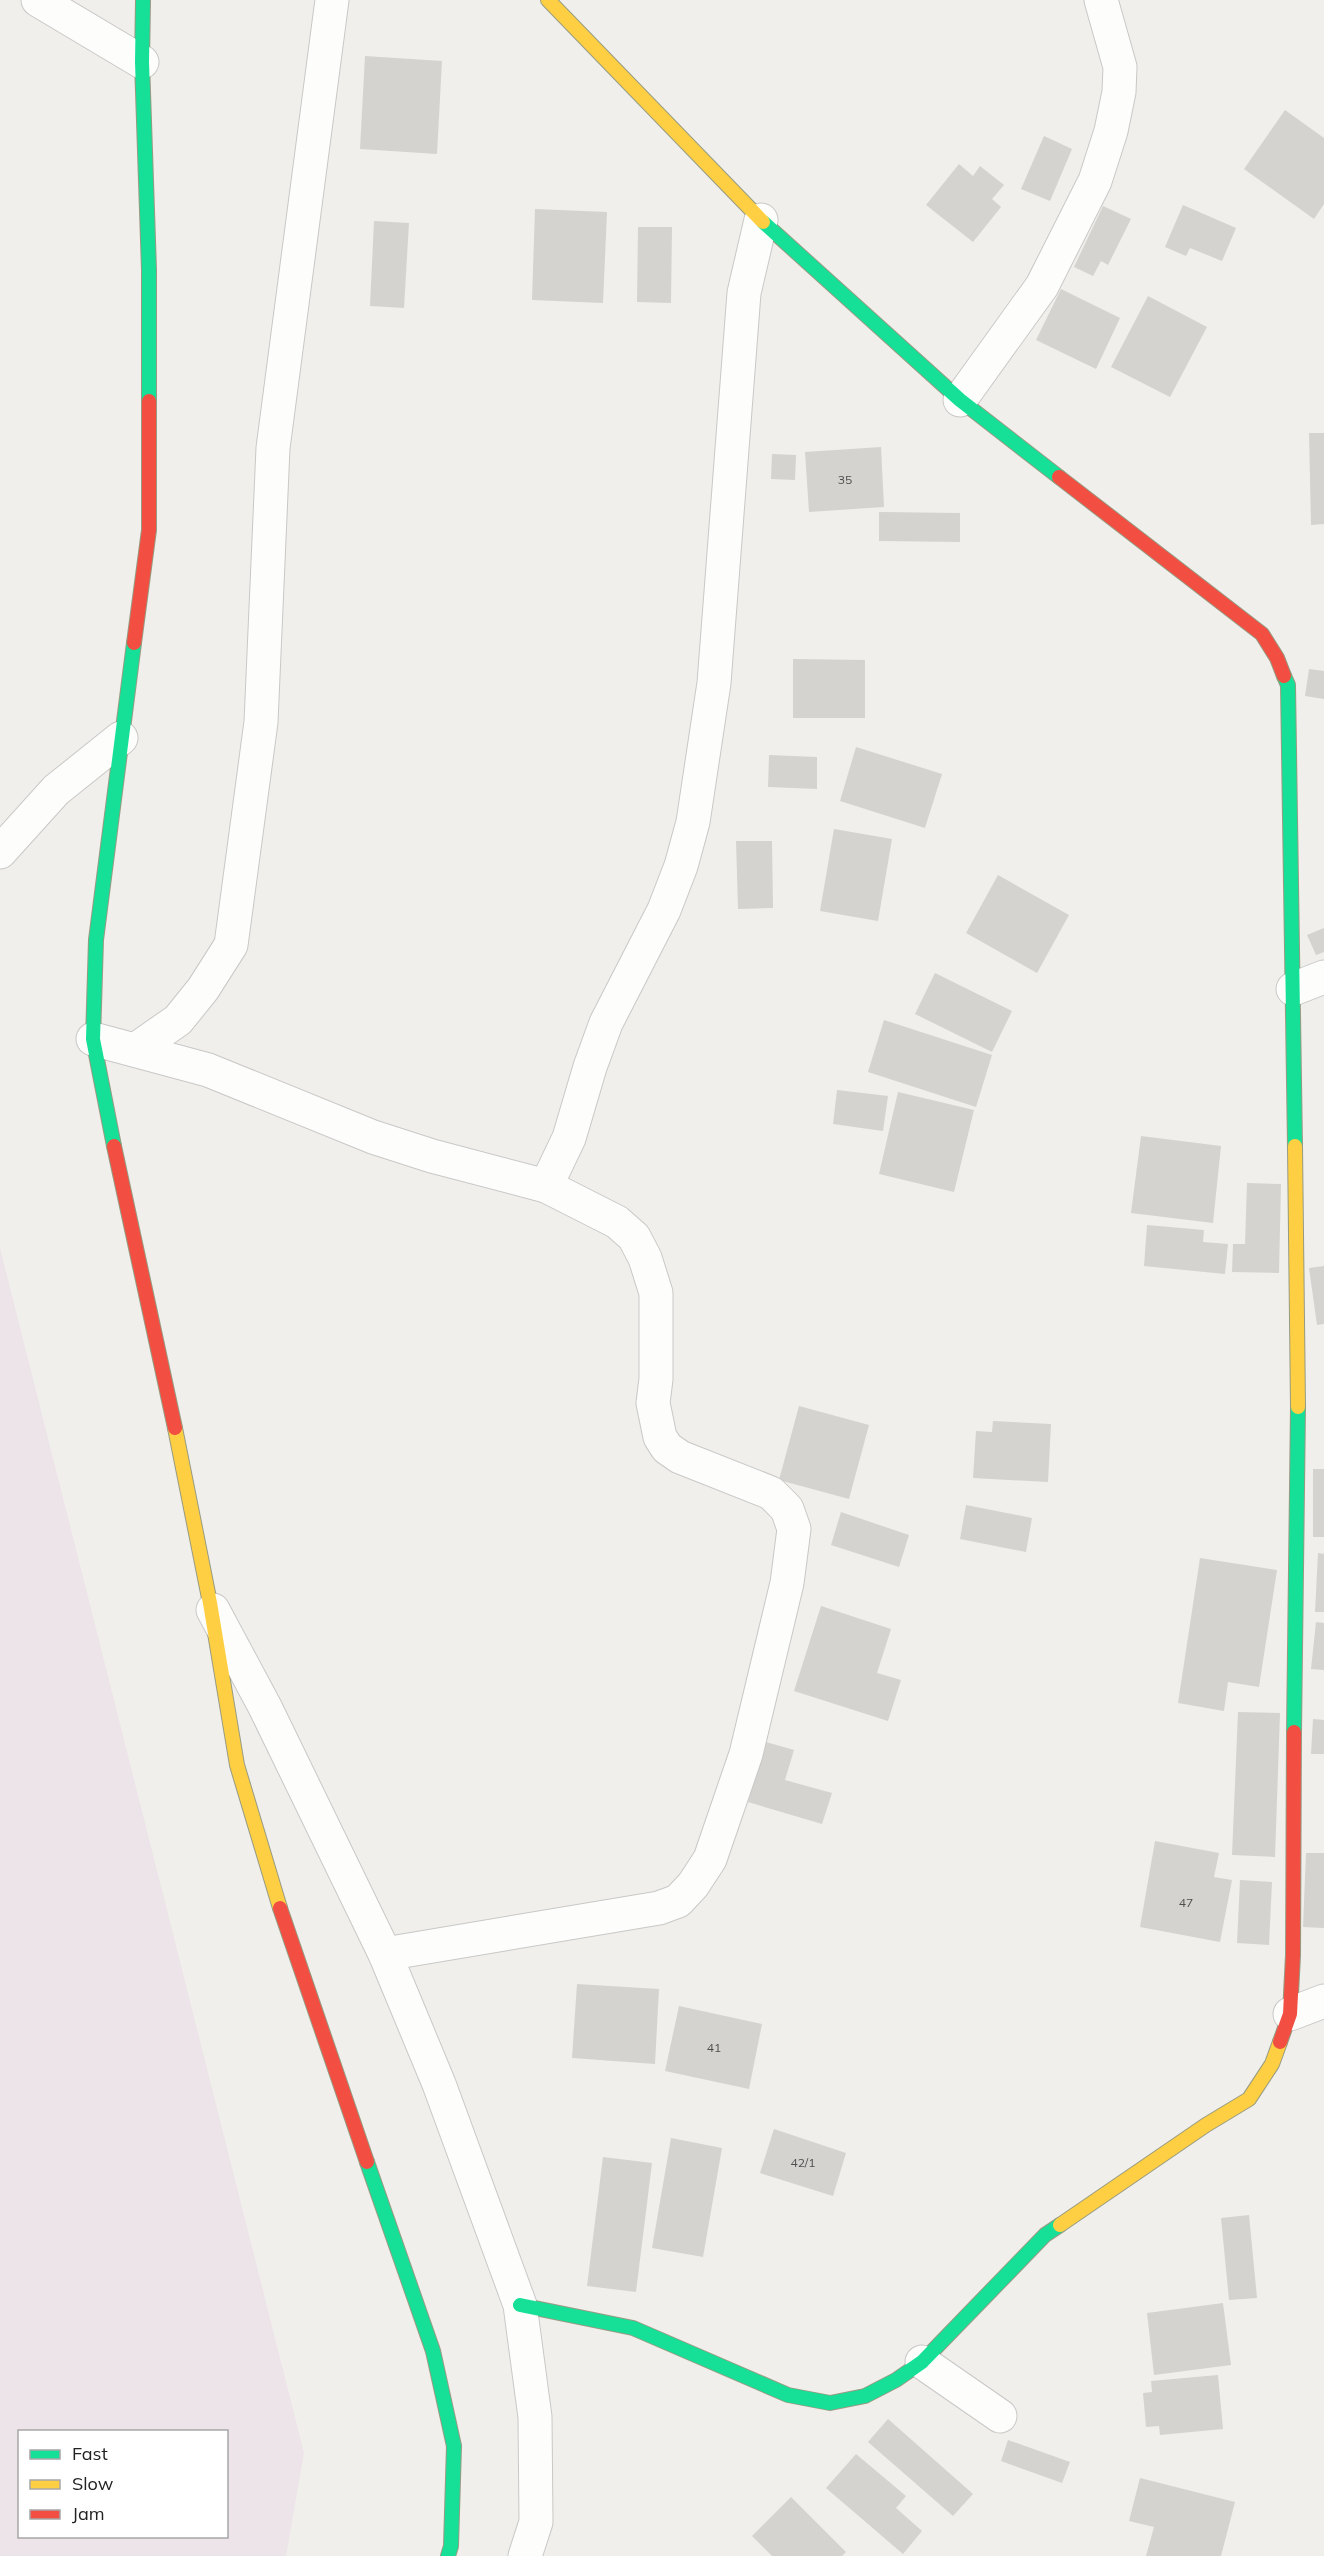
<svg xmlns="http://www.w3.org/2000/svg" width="1324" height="2556" font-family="Mulish,sans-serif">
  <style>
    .industrial { fill: #ede4e9; fill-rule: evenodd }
    .building { fill: #d4d3d0 }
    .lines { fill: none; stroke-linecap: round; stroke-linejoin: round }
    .street-casing { stroke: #c9c8c7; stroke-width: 35 }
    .fast-casing { stroke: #979b82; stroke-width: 16 }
    .slow-casing { stroke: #979b82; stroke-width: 16 }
    .jam-casing { stroke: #979b82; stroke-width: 16 }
    .street { stroke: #fdfdfc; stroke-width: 33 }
    .fast { stroke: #16e098; stroke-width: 14 }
    .slow { stroke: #ffcf43; stroke-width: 14 }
    .jam { stroke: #f24e42; stroke-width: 14 }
    .labels { text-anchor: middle; stroke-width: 5; stroke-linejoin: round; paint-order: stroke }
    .number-label { font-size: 12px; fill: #4e4e4e }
  </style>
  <rect width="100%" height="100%" fill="#f0efeb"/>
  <path class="industrial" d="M 0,1248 L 304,2453 L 286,2556 L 0,2556 ZM 20,2432 L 226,2432 L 226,2536 L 20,2536 Z"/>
  <g class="building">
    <path d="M 365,56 L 442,61 L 437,154 L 360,149 Z"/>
    <path d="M 1285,110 L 1324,138 L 1324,204 L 1314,219 L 1244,169 Z"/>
    <path d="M 1044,136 L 1072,149 L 1050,201 L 1021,189 Z"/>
    <path d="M 959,164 L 973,176 L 980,166 L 1004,185 L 992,199 L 1001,207 L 973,242 L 926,205 Z"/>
    <path d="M 1183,205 L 1236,228 L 1222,261 L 1190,248 L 1186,256 L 1165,247 Z"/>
    <path d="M 1103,206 L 1131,219 L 1108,265 L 1101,261 L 1093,276 L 1074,267 Z"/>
    <path d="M 535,209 L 607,212 L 603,303 L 532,300 Z"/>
    <path d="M 374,221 L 409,223 L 404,308 L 370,306 Z"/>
    <path d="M 638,227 L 672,227 L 671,303 L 637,302 Z"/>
    <path d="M 1061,289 L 1120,318 L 1096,369 L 1036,340 Z"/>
    <path d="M 1148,296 L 1207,327 L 1170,397 L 1111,367 Z"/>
    <path d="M 1309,433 L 1324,433 L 1324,524 L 1311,525 Z"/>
    <path d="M 881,447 L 884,507 L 809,512 L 805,452 Z"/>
    <path d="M 772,454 L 796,455 L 795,480 L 771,479 Z"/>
    <path d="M 879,512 L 960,513 L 960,542 L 879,541 Z"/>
    <path d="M 793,659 L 865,660 L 865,718 L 793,718 Z"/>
    <path d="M 1309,669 L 1324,671 L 1324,699 L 1305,696 Z"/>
    <path d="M 856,747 L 942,774 L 925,828 L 840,801 Z"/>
    <path d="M 769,755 L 817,757 L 817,789 L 768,787 Z"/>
    <path d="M 834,829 L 892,839 L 878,921 L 820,911 Z"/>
    <path d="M 736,841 L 772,841 L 773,908 L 738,909 Z"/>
    <path d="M 998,875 L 1069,915 L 1037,973 L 966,933 Z"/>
    <path d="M 1324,928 L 1324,952 L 1316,955 L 1307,935 Z"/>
    <path d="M 935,973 L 1012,1011 L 992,1052 L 915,1014 Z"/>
    <path d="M 884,1020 L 992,1055 L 976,1107 L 868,1072 Z"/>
    <path d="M 837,1090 L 888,1096 L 883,1131 L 833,1124 Z"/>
    <path d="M 898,1092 L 974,1110 L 954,1192 L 879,1174 Z"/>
    <path d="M 1141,1136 L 1221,1146 L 1213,1223 L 1131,1213 Z"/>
    <path d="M 1247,1183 L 1281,1184 L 1279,1273 L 1232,1272 L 1233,1244 L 1245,1244 Z"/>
    <path d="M 1147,1225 L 1204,1230 L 1203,1242 L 1228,1244 L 1225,1274 L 1144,1266 Z"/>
    <path d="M 1324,1266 L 1324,1324 L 1317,1325 L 1309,1268 Z"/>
    <path d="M 799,1406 L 869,1425 L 849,1499 L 779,1480 Z"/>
    <path d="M 993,1421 L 1051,1424 L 1048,1482 L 973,1478 L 976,1431 L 992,1432 Z"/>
    <rect x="1313" y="1469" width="11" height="68"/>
    <path d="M 966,1505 L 1032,1518 L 1026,1552 L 960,1539 Z"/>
    <path d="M 841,1512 L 909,1535 L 899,1567 L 831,1545 Z"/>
    <path d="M 1318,1553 L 1324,1554 L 1324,1612 L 1315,1612 Z"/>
    <path d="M 1200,1558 L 1277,1570 L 1259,1687 L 1228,1682 L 1224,1711 L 1178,1703 Z"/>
    <path d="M 821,1606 L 891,1629 L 877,1673 L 901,1680 L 888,1721 L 794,1691 Z"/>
    <path d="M 1316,1622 L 1324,1623 L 1324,1670 L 1311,1669 Z"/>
    <path d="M 1238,1712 L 1280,1713 L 1275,1857 L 1232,1855 Z"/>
    <path d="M 1313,1719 L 1324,1720 L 1324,1754 L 1311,1754 Z"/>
    <path d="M 766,1742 L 794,1750 L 785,1780 L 832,1793 L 822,1824 L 748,1802 Z"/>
    <path d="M 1155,1841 L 1219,1853 L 1214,1877 L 1232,1880 L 1220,1942 L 1140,1927 Z"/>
    <path d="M 1306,1853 L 1324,1853 L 1324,1928 L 1303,1927 Z"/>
    <path d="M 1240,1880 L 1272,1882 L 1269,1945 L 1237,1943 Z"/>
    <path d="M 577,1984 L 659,1989 L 655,2064 L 572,2058 Z"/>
    <path d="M 679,2006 L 762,2024 L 749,2089 L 665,2071 Z"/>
    <path d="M 774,2129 L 846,2153 L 833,2196 L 760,2173 Z"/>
    <path d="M 671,2138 L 722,2148 L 703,2257 L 652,2248 Z"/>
    <path d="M 603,2157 L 652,2163 L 636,2292 L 587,2286 Z"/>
    <path d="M 1249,2215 L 1257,2298 L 1229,2300 L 1221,2218 Z"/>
    <path d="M 1223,2303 L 1231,2365 L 1154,2375 L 1147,2313 Z"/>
    <path d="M 1218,2375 L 1223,2429 L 1160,2435 L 1159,2426 L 1146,2427 L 1143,2393 L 1152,2392 L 1151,2381 Z"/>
    <path d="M 888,2419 L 973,2494 L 953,2516 L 868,2442 Z"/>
    <path d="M 1008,2440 L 1070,2462 L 1062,2483 L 1001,2461 Z"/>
    <path d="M 856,2454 L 906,2496 L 896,2508 L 922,2531 L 903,2554 L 826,2488 Z"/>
    <path d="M 1140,2478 L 1235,2502 L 1221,2556 L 1146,2556 L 1154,2527 L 1129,2521 Z"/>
    <path d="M 791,2497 L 846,2552 L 842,2556 L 772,2556 L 752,2536 Z"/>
  </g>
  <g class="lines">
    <g class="street-casing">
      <g id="street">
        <path d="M 38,0 L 142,62"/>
        <path d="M 960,400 L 1042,286 L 1095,181 L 1111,131 L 1119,92 L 1120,67 L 1101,0"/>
        <path d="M 0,852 L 56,790 L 121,738"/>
        <path d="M 1293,989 L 1324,977"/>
        <path d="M 93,1039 L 208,1070 L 373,1137 L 432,1156 L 546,1186 L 617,1222 L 634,1237 L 645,1258 L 656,1293 L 656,1379 L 653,1403 L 660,1437 L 667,1448 L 680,1457 L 771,1493 L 787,1509 L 794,1529 L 787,1583 L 746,1754 L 710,1859 L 693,1885 L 678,1901 L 659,1908 L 385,1954"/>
        <path d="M 135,1050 L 178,1020 L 203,989 L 231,945 L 261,722 L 273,448 L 332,0"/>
        <path d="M 546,1186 L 569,1138 L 590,1067 L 606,1023 L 664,910 L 681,866 L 693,822 L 714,683 L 744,293 L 761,220"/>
        <path d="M 213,1610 L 265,1707 L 385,1954 L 439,2084 L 520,2305 L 535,2417 L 536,2522 L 525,2556"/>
        <path d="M 1290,2014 L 1324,2001"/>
        <path d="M 922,2362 L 1000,2416"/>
      </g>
    </g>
    <g class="fast-casing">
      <g id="fast">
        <path d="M 143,0 L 142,62 L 149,270 L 149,401"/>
        <path d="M 763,222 L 960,400 L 1059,477"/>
        <path d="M 1284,676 L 1288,685 L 1295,1146"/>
        <path d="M 114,1146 L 93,1039 L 96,940 L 134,643"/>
        <path d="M 1294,1732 L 1298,1407"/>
        <path d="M 367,2162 L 433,2351 L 454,2446 L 451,2546 L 448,2556"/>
        <path d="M 520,2305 L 633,2328 L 788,2395 L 830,2403 L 865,2396 L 896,2380 L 922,2362 L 1045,2235 L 1060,2225"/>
      </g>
    </g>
    <g class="slow-casing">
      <g id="slow">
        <path d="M 548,0 L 763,222"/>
        <path d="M 1295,1146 L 1298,1407"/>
        <path d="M 175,1428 L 210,1603 L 237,1765 L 280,1908"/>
        <path d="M 1060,2225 L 1206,2125 L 1249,2099 L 1272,2064 L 1280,2042"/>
      </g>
    </g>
    <g class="jam-casing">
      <g id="jam">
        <path d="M 1059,477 L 1262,634 L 1277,658 L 1284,676"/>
        <path d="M 134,643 L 149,530 L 149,401"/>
        <path d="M 114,1146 L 175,1428"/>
        <path d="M 280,1908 L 367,2162"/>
        <path d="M 1280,2042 L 1290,2014 L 1293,1955 L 1294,1732"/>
      </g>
    </g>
    <use href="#street" class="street"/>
    <use href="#fast" class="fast"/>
    <use href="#slow" class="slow"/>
    <use href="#jam" class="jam"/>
  </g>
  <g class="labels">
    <g class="number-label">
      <text x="845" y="484">35</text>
      <text x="1186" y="1907">47</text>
      <text x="714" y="2052">41</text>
      <text x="803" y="2167">42/1</text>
    </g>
  </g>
  <rect x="18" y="2430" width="210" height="108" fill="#ffffff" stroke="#a7a7a7" stroke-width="1.5"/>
  <rect x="30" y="2450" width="30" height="9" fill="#16e098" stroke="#a7a7a7" stroke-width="1.5"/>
  <text x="72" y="2460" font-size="18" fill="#222222">Fast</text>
  <rect x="30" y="2480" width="30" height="9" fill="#ffcf43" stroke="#a7a7a7" stroke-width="1.5"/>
  <text x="72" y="2490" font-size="18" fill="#222222">Slow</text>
  <rect x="30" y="2510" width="30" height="9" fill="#f24e42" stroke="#a7a7a7" stroke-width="1.5"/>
  <text x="72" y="2520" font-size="18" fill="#222222">Jam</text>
</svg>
